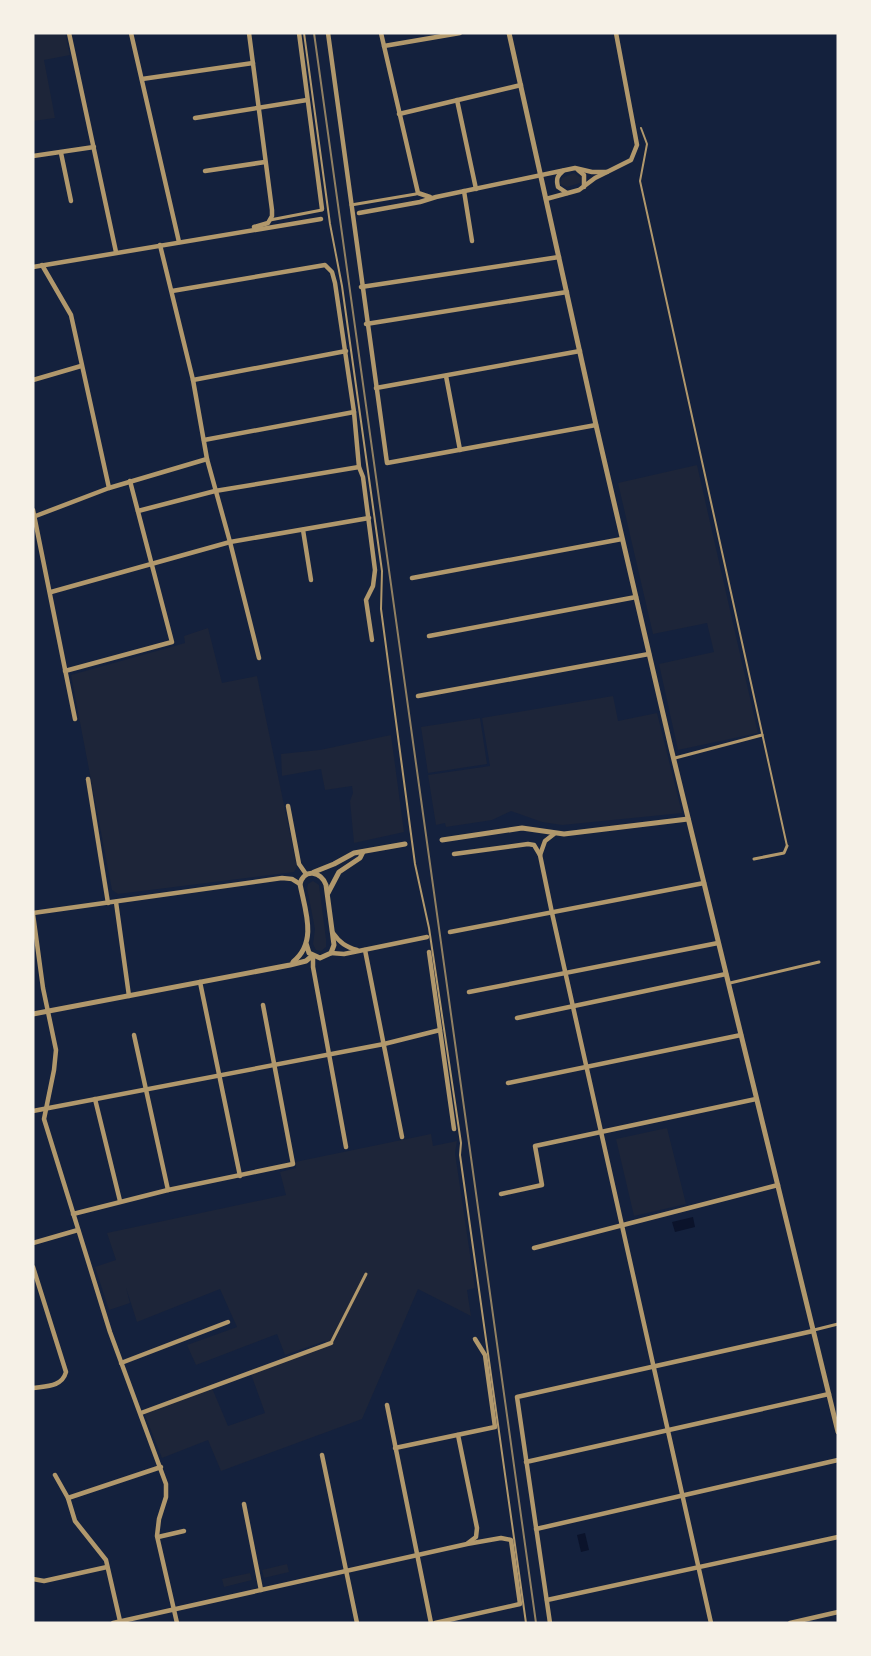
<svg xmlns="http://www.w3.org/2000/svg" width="871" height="1656" font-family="Manrope,sans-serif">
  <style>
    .green { fill: #1d2539 }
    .water { fill: #0b132b }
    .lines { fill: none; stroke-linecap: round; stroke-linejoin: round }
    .service { stroke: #b1986c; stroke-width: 2 }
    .pedestrian { stroke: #b1986c; stroke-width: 3 }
    .minor { stroke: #b1986c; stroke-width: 4.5 }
    .tertiary { stroke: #b1986c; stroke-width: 5 }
    .rail { stroke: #918062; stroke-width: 2 }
  </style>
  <rect width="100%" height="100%" fill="#14213d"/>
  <g class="green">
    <path d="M 33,33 L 65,33 L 70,55 L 44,60 L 55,118 L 33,121 Z"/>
    <path d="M 574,173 L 581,178 L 580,183 L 567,187 L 562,185 L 560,183 L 562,178 Z"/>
    <path d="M 697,465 L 758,733 L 678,750 L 659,664 L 714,652 L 707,623 L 653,634 L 618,483 Z"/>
    <path d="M 208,628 L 222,683 L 257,676 L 297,867 L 294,872 L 118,894 L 112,890 L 71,675 L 185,643 L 184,636 Z"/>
    <path d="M 613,696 L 618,721 L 657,713 L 682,813 L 562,825 L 542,822 L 511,811 L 492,820 L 446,827 L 445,823 L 436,825 L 428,775 L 490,766 L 482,718 Z"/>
    <path d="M 480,718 L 487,764 L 428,773 L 421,727 Z"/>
    <path d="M 391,735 L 404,832 L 354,843 L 350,801 L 353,793 L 352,786 L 325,790 L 321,769 L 282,776 L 281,754 L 320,750 Z"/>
    <path d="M 313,881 L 319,885 L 326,939 L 326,947 L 321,951 L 316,950 L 313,944 L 315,929 L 307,888 L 308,884 Z"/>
    <path d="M 667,1128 L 686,1204 L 634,1216 L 616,1139 Z"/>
    <path d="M 431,1134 L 433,1146 L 457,1141 L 455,1153 L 475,1288 L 467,1290 L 471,1316 L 418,1289 L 362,1419 L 221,1471 L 208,1440 L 162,1458 L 144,1413 L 212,1388 L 228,1426 L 265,1413 L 251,1374 L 327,1346 L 325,1341 L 285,1355 L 277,1334 L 196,1365 L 187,1345 L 237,1327 L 220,1289 L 137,1322 L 126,1288 L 130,1303 L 109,1310 L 95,1267 L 116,1260 L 107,1233 L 286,1195 L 280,1172 L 296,1168 L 295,1162 Z"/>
    <path d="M 287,1564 L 289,1572 L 264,1578 L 262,1570 Z"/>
    <path d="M 250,1573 L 252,1580 L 224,1587 L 222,1579 Z"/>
  </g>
  <g class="water">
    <path d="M 693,1217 L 695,1227 L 675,1232 L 672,1222 Z"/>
    <path d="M 585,1533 L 589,1550 L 581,1552 L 577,1535 Z"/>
  </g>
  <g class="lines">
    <g class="service">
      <path d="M 304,33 L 330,224 L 342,286 L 382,571 L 381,609 L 415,864 L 429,928 L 461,1143 L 460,1155 L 526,1623"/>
      <path d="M 641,128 L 647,144 L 640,181 L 787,846"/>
    </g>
    <g class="pedestrian">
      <path d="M 351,205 L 416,194"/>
      <path d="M 270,220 L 322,210"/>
      <path d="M 675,758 L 762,735"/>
      <path d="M 754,859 L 784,853 L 787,846"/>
      <path d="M 730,983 L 819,962"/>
      <path d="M 814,1330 L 838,1324"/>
      <path d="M 331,1343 L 366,1274"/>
    </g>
    <g class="minor">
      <path d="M 69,33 L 116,252"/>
      <path d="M 131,33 L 179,242"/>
      <path d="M 249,33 L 272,210 L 272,216 L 268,223 L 254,227"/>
      <path d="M 299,33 L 322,209"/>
      <path d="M 328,33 L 387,463 L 596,425"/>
      <path d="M 381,33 L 418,193 L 430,197"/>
      <path d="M 384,46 L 460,33"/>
      <path d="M 142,79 L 253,63"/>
      <path d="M 457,100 L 476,189"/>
      <path d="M 399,114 L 521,85"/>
      <path d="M 195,118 L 307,100"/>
      <path d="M 61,153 L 71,201"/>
      <path d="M 33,156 L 94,147"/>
      <path d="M 578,170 L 584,175 L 584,187"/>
      <path d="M 205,171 L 265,162"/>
      <path d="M 563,171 C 557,176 556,179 558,187 L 567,193"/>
      <path d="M 464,191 L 472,241"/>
      <path d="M 546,199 L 579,190 L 595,178 L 631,160 L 637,145 L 616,33"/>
      <path d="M 359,213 L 420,202 L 436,197 L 575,168 L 592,172 L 607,172"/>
      <path d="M 160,245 L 193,380 L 207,459 L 230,542 L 259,658"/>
      <path d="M 42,265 L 71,315 L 109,488"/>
      <path d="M 33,267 L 321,219"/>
      <path d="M 361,287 L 559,257"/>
      <path d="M 172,291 L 325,265 L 332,272 L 335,283 L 354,412 L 359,467 L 363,477 L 375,570 L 373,586 L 366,600 L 372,640"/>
      <path d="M 366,324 L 567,292"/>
      <path d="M 446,376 L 460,450"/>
      <path d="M 33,380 L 81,366"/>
      <path d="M 193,380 L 346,351"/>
      <path d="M 376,388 L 580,351"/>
      <path d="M 204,440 L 354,412"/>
      <path d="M 33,510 L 75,719"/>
      <path d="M 138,511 L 215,491 L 359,467"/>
      <path d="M 33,517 L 109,488 L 207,459"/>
      <path d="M 303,530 L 311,580"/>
      <path d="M 412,578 L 622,539"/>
      <path d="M 51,592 L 230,542 L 369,518"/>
      <path d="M 429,636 L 636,597"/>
      <path d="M 65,671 L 172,642 L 130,481"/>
      <path d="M 418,696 L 649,654"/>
      <path d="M 88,779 L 108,903"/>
      <path d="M 288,806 L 299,864 L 306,874"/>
      <path d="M 554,834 L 545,841 L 540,855 L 552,913 L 711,1623"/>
      <path d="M 454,854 L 528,844 L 534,845 L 540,855"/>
      <path d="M 116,902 L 129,996"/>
      <path d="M 33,913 L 282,878 L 292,879 L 300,884"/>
      <path d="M 33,914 L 43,988 L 56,1050 L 54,1070 L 44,1119 L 110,1332 L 166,1484 L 166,1497 L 159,1519 L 157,1536 L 177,1623"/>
      <path d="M 450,932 L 704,883"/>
      <path d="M 333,933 C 340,943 346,947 357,950"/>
      <path d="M 365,950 L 402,1137"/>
      <path d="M 429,952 L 454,1129"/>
      <path d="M 331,953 L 344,954 L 427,937"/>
      <path d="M 313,956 L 313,967 L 346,1147"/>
      <path d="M 200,982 L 240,1176"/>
      <path d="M 469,992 L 718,943"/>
      <path d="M 517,1018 L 726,974"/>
      <path d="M 134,1035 L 168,1190"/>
      <path d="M 508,1083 L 741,1035"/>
      <path d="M 95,1099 L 120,1201"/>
      <path d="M 33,1111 L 384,1044 L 440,1030"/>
      <path d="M 501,1194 L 542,1185 L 535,1146 L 756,1099"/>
      <path d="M 73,1214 L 168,1190 L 293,1164 L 263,1005"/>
      <path d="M 33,1243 L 78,1230"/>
      <path d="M 534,1248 L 778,1185"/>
      <path d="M 33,1267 L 66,1372 C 62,1387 46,1386 33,1388"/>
      <path d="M 121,1363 L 228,1322"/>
      <path d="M 387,1405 L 431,1623"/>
      <path d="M 141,1413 L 331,1343"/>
      <path d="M 458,1435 L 477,1528 L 476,1537 L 468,1543"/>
      <path d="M 395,1448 L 495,1427 L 485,1355 L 475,1339"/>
      <path d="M 322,1455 L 357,1623"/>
      <path d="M 526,1462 L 829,1394"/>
      <path d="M 55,1475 L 68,1498 L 75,1521 L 106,1560 L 120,1621"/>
      <path d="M 68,1498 L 161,1467"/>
      <path d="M 244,1504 L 261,1590"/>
      <path d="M 536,1529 L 838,1460"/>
      <path d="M 158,1537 L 184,1531"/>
      <path d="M 33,1579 L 44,1581 L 107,1567"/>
      <path d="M 547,1600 L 838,1537"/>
      <path d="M 113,1623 L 467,1544 L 501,1538 L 511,1540 L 520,1604 L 435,1623"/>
      <path d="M 550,1623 L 517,1397 L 813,1331"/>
      <path d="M 790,1623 L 838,1612"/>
    </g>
    <g class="tertiary">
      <path d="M 509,33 L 596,425 L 671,748 L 838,1432"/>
      <path d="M 442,840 L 522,828 L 564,834 L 688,819"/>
      <path d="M 314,872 L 334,864 L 354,853 L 405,844"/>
      <path d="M 328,893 L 339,872 L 360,858 L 363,852"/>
      <path d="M 293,962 C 318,942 305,910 300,884 C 304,868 321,871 326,885 L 334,945 L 331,953 L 320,958 L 309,953 L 306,943"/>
      <path d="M 33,1014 L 290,965 L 306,961 L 312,956"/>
    </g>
    <path class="rail" d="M 314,33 L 536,1623"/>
  </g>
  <rect width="871" height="1656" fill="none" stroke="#f6f1e7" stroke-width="69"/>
</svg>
